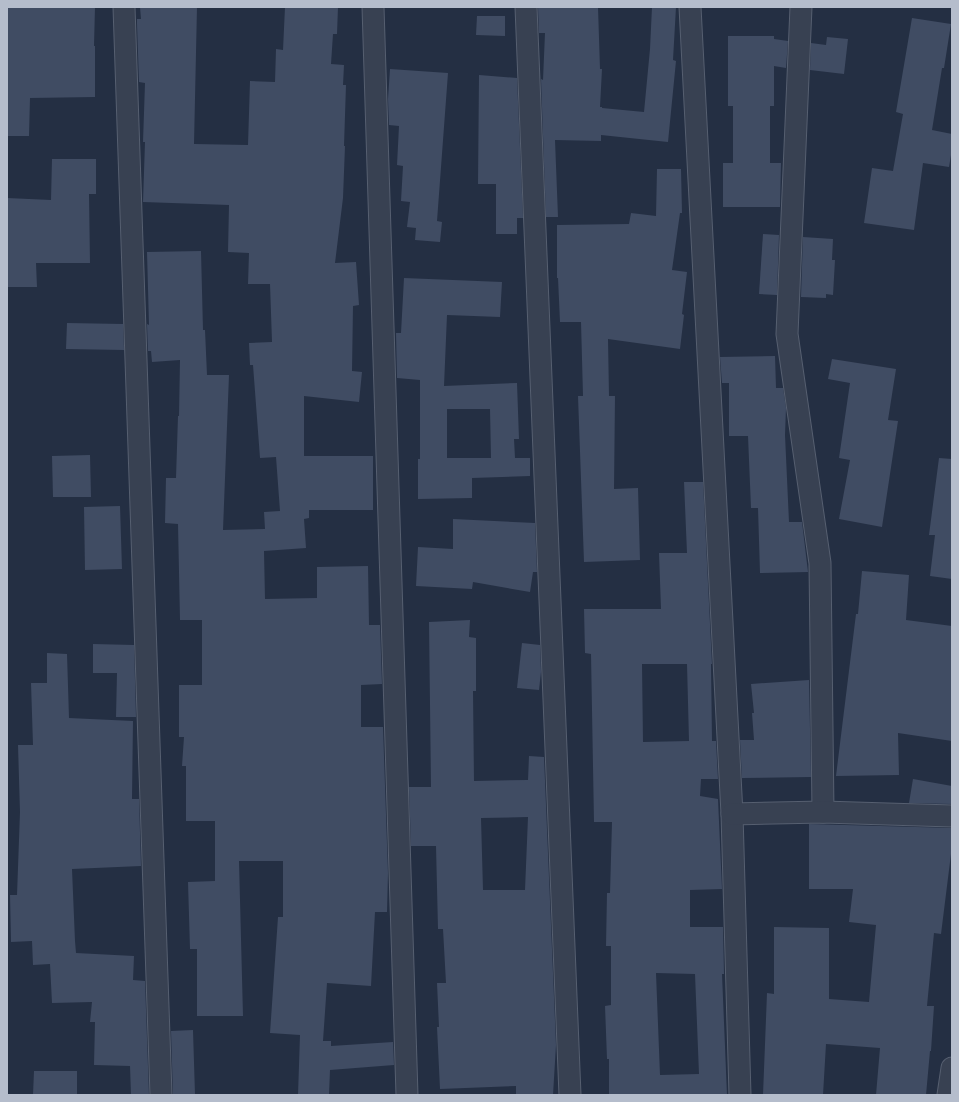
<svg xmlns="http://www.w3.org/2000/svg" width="959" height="1102" font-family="Roboto,sans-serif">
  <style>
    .building { fill: #404c63; fill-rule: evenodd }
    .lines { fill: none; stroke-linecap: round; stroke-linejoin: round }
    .street-casing { stroke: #565f70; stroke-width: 23 }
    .street { stroke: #384152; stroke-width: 21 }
  </style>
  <rect width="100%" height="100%" fill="#242f43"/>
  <g class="building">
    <path d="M 7,7 L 95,7 L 94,46 L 95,46 L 95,97 L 30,98 L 29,136 L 7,136 Z"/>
    <path d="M 140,7 L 197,7 L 194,144 L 248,145 L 250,81 L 275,82 L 276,49 L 283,50 L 285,7 L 338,7 L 337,34 L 333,34 L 331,64 L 344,65 L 343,85 L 346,85 L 344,146 L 345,146 L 343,198 L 335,263 L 356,262 L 359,305 L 353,306 L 352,371 L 362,372 L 359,402 L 304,396 L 304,456 L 373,456 L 373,510 L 309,510 L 309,518 L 304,519 L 306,548 L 264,551 L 265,599 L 317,598 L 317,567 L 368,566 L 369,625 L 380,625 L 382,684 L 361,685 L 361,727 L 383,727 L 388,873 L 387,912 L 375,912 L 371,986 L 327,983 L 323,1041 L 331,1041 L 331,1046 L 393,1042 L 394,1065 L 330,1070 L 329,1095 L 298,1095 L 300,1035 L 270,1033 L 278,917 L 283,917 L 283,861 L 239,861 L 243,1016 L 197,1016 L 197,949 L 190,949 L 188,882 L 215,881 L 215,821 L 186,821 L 186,766 L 182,766 L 184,737 L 179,737 L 179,685 L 202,685 L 202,620 L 180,620 L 178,524 L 165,523 L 166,478 L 176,478 L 178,416 L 179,416 L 180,360 L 152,362 L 151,351 L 148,351 L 147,324 L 149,325 L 147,252 L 201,251 L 203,330 L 205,330 L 207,375 L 229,375 L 223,530 L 265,529 L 264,512 L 280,511 L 276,457 L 260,458 L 253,365 L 250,365 L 249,343 L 272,342 L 270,284 L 248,284 L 249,253 L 228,252 L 229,205 L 143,202 L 145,142 L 143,142 L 145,83 L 139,82 L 137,24 L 137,19 L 141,19 Z"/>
    <path d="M 538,7 L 598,7 L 600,69 L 602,69 L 600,107 L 602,107 L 602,108 L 644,112 L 650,49 L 652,7 L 676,7 L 673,60 L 676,61 L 668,142 L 601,135 L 601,141 L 555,140 L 558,217 L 546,217 L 541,79 L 543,80 L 545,33 L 539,33 Z"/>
    <path d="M 477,16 L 505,16 L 505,36 L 476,35 Z"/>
    <path d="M 912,18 L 951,24 L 944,68 L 942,68 L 932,130 L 952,134 L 952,149 L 949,167 L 923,163 L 914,230 L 864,223 L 872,168 L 893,171 L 903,114 L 896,112 Z"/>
    <path d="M 728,36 L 774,36 L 774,39 L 788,41 L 786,68 L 774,66 L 774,106 L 770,106 L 770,163 L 781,163 L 780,207 L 723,207 L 723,163 L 733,163 L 733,106 L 728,106 Z"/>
    <path d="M 827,37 L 848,39 L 844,74 L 810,70 L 811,43 L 826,45 Z"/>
    <path d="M 390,69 L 448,73 L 437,221 L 442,222 L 440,242 L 415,240 L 416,228 L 407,227 L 410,202 L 401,201 L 403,166 L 397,165 L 399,126 L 389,125 L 388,99 Z"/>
    <path d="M 479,75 L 517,78 L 523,218 L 517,218 L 517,234 L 496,234 L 496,184 L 478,184 Z"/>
    <path d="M 52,159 L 96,159 L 96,194 L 89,194 L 90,263 L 36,263 L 37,287 L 7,287 L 7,198 L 51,200 Z"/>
    <path d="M 657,169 L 681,169 L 682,213 L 680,213 L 672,270 L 687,272 L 682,314 L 684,315 L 680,349 L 608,339 L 609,396 L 615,396 L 614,489 L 638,488 L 640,560 L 584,562 L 578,396 L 583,396 L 581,322 L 560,322 L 558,278 L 557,278 L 557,225 L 629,224 L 631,213 L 656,216 Z"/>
    <path d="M 763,234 L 779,235 L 777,295 L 759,294 Z"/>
    <path d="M 803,237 L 833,239 L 832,260 L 835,260 L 833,295 L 826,294 L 826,298 L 801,297 Z"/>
    <path d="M 404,278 L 502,282 L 500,317 L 447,315 L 444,386 L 517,383 L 519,439 L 514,439 L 515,458 L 530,458 L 530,476 L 472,478 L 472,498 L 418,499 L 418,459 L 420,459 L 420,380 L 397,378 L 396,333 L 401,333 ZM 447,409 L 490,409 L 491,458 L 447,458 Z"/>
    <path d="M 67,323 L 123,324 L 124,350 L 66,349 Z"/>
    <path d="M 775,356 L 776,388 L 783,388 L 786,408 L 785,435 L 789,522 L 802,522 L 808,572 L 760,573 L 758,508 L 751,508 L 748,436 L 729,436 L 729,383 L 722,383 L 720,357 Z"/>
    <path d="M 832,359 L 896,369 L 888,420 L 898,421 L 882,527 L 839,519 L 850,460 L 839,458 L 850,383 L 828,379 Z"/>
    <path d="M 90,455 L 91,497 L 53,497 L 52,456 Z"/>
    <path d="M 939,458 L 952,459 L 952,579 L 930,576 L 935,535 L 929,535 Z"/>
    <path d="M 684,482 L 703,482 L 712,664 L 711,664 L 712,741 L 716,741 L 718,779 L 701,779 L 700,796 L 718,799 L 722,889 L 690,890 L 690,927 L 723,927 L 724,974 L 722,974 L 727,1095 L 609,1095 L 609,1059 L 607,1059 L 605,1006 L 611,1005 L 611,946 L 606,946 L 607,893 L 610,893 L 612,822 L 594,822 L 591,654 L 585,653 L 584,609 L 661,609 L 659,553 L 687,553 ZM 642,664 L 687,664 L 689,741 L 643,742 ZM 656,973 L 695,974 L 699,1074 L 660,1075 Z"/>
    <path d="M 120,506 L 122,569 L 85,570 L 84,507 Z"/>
    <path d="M 453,519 L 535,523 L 537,572 L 533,572 L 530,592 L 473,582 L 472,589 L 416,586 L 418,547 L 453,549 Z"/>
    <path d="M 862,571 L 909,575 L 906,620 L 952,626 L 952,741 L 898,733 L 899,775 L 836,776 L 856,614 L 858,614 Z"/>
    <path d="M 470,620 L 469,637 L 476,638 L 476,691 L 473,691 L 474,781 L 528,780 L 529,756 L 544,757 L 556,1045 L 553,1095 L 516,1095 L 516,1086 L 440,1089 L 437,1027 L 439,1027 L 437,983 L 446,983 L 443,929 L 438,929 L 436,846 L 411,846 L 409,787 L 431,787 L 429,622 ZM 528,817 L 525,890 L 483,890 L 481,818 Z"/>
    <path d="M 522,643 L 540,645 L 541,672 L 539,690 L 517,688 Z"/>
    <path d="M 93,644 L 134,645 L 136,717 L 116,717 L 117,673 L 93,673 Z"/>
    <path d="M 47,653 L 67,654 L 69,718 L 133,721 L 132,799 L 139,799 L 141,866 L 72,869 L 75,941 L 76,953 L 134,956 L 133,980 L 145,981 L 149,1095 L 131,1095 L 130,1066 L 94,1065 L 95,1022 L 90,1022 L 92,1002 L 52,1003 L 50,964 L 33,965 L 32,941 L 11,942 L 10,895 L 17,895 L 20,812 L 18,745 L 33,745 L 31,683 L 47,683 Z"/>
    <path d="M 809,680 L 811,777 L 742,778 L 740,740 L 754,740 L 752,713 L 754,713 L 751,684 Z"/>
    <path d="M 913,779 L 952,786 L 952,804 L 909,803 Z"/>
    <path d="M 809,824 L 952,828 L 952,846 L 941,934 L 934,933 L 927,1006 L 934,1006 L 931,1051 L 930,1051 L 926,1095 L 876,1095 L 880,1048 L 826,1044 L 823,1095 L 763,1095 L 767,993 L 774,994 L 774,927 L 829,928 L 829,999 L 869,1002 L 876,925 L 849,922 L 853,889 L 809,889 Z"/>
    <path d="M 193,1030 L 195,1095 L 173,1095 L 171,1031 Z"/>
    <path d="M 34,1071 L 77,1071 L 77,1095 L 33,1095 Z"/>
  </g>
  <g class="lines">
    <g class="street-casing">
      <g id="street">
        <path d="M 124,7 L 161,1095"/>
        <path d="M 373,7 L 407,1095"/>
        <path d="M 526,7 L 570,1095"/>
        <path d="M 690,7 L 732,814 L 740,1095"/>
        <path d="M 801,7 L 787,334 L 820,563 L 823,812"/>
        <path d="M 732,814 L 823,812 L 952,816"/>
        <path d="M 948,1095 L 952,1068"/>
      </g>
    </g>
    <use href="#street" class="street"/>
  </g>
  <rect width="959" height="1102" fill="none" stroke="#b5bdcc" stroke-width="16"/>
</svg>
